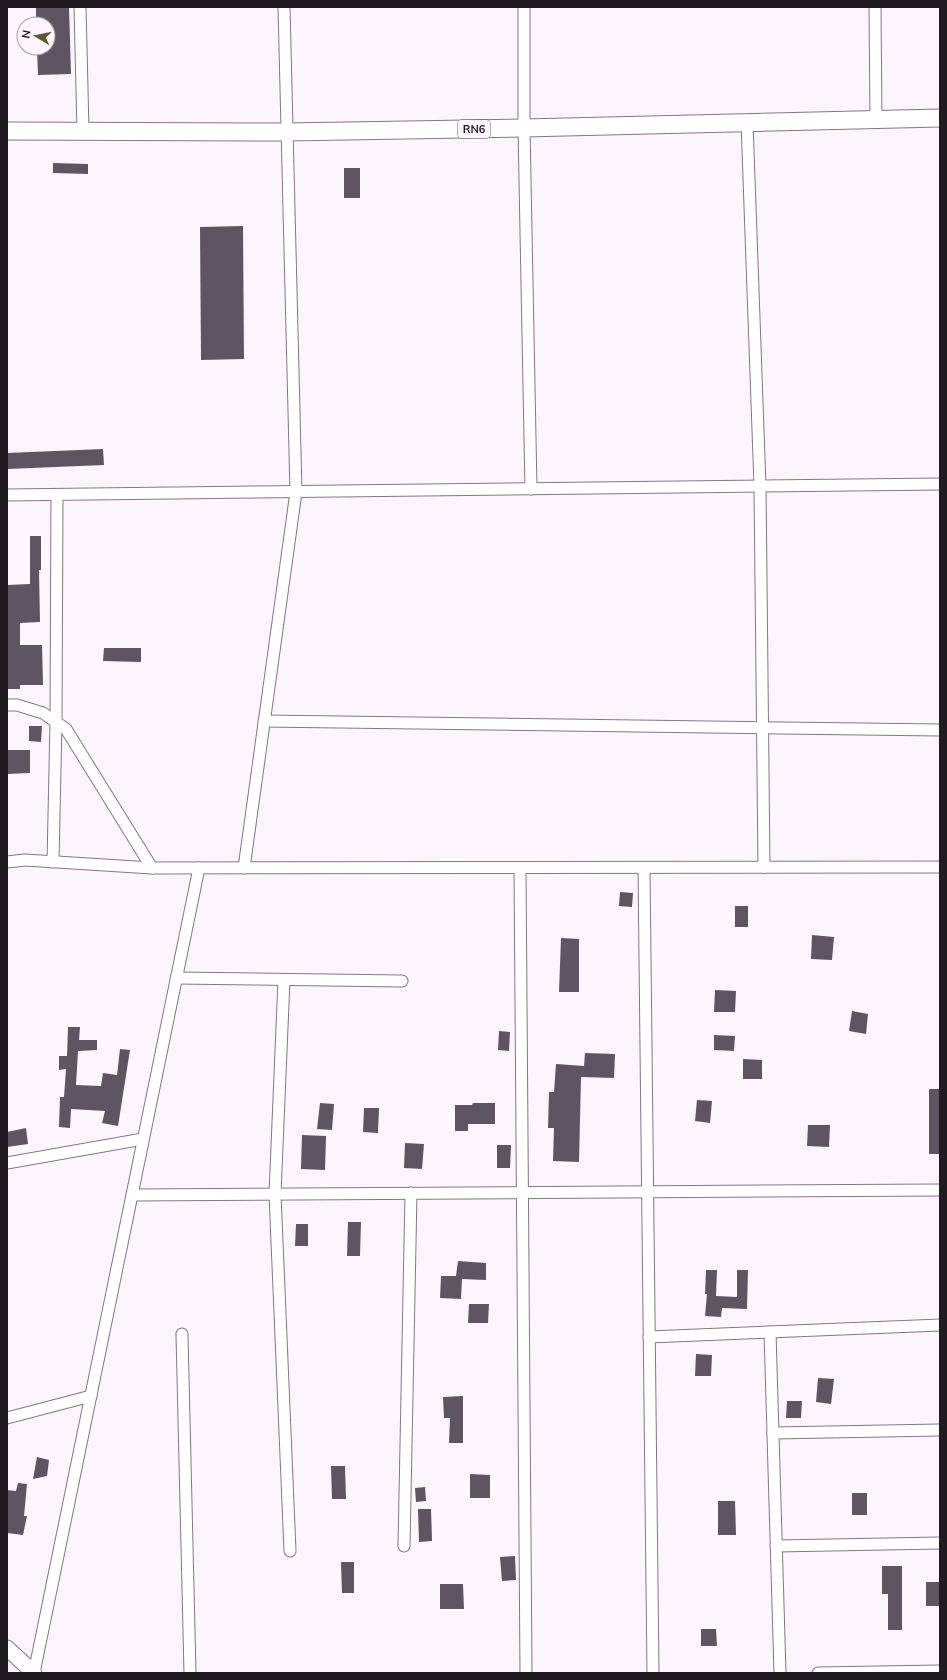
<svg xmlns="http://www.w3.org/2000/svg" width="947" height="1680" font-family="Mulish,sans-serif">
  <style>
    .building { fill: #5f5562 }
    .lines { fill: none; stroke-linecap: round; stroke-linejoin: round }
    .street-casing { stroke: #827785; stroke-width: 13 }
    .secondary-casing { stroke: #827785; stroke-width: 17 }
    .primary-casing { stroke: #827785; stroke-width: 19 }
    .street { stroke: #fff; stroke-width: 11 }
    .secondary { stroke: #fff; stroke-width: 15 }
    .primary { stroke: #fff; stroke-width: 17 }
    .labels { text-anchor: middle; stroke-width: 4; stroke-linejoin: round; paint-order: stroke }
    .shield { fill: #fdf5fe; stroke: #625c63; stroke-width: 1 }
    .shield-label { font-size: 11px; font-weight: bold; fill: #201b21 }
  </style>
  <rect width="100%" height="100%" fill="#fdf5fe"/>
  <g class="building">
    <path d="M 36,7 L 69,7 L 71,74 L 38,75 L 37,48 L 48,48 L 48,24 L 36,24 Z"/>
    <path d="M 53,163 L 88,164 L 88,174 L 53,173 Z"/>
    <rect x="344" y="168" width="16" height="30"/>
    <path d="M 243,226 L 244,359 L 201,360 L 200,227 Z"/>
    <path d="M 103,449 L 104,465 L 7,469 L 7,453 Z"/>
    <path d="M 30,536 L 41,536 L 41,570 L 39,570 L 40,622 L 20,623 L 20,645 L 42,645 L 43,685 L 20,685 L 20,689 L 7,689 L 7,585 L 30,584 Z"/>
    <path d="M 104,648 L 141,648 L 141,662 L 103,661 Z"/>
    <path d="M 29,726 L 42,726 L 41,742 L 29,741 Z"/>
    <path d="M 7,750 L 30,750 L 30,773 L 7,774 Z"/>
    <path d="M 620,892 L 633,893 L 632,907 L 619,906 Z"/>
    <rect x="735" y="906" width="13" height="21"/>
    <path d="M 812,935 L 834,937 L 832,960 L 811,959 Z"/>
    <path d="M 561,938 L 579,939 L 579,992 L 559,992 Z"/>
    <path d="M 715,990 L 736,991 L 735,1012 L 714,1012 Z"/>
    <path d="M 852,1011 L 868,1014 L 866,1034 L 849,1031 Z"/>
    <path d="M 68,1027 L 80,1027 L 79,1040 L 97,1040 L 97,1050 L 78,1051 L 76,1085 L 101,1086 L 103,1073 L 117,1075 L 120,1049 L 130,1050 L 118,1126 L 102,1123 L 105,1111 L 71,1109 L 70,1128 L 59,1127 L 60,1097 L 64,1097 L 66,1069 L 59,1070 L 59,1056 L 67,1056 Z"/>
    <path d="M 499,1031 L 510,1032 L 509,1051 L 498,1050 Z"/>
    <path d="M 714,1035 L 735,1036 L 734,1051 L 714,1050 Z"/>
    <path d="M 585,1053 L 615,1054 L 614,1078 L 581,1077 L 579,1162 L 553,1161 L 554,1128 L 548,1128 L 549,1092 L 554,1092 L 556,1064 L 584,1066 Z"/>
    <path d="M 743,1059 L 762,1060 L 762,1079 L 743,1079 Z"/>
    <rect x="929" y="1089" width="11" height="65"/>
    <path d="M 697,1100 L 712,1101 L 710,1123 L 695,1121 Z"/>
    <path d="M 320,1103 L 334,1104 L 332,1130 L 317,1129 Z"/>
    <path d="M 473,1103 L 495,1103 L 495,1124 L 468,1124 L 468,1131 L 455,1131 L 455,1105 L 472,1105 Z"/>
    <path d="M 364,1108 L 379,1108 L 378,1133 L 363,1132 Z"/>
    <path d="M 808,1125 L 830,1125 L 829,1147 L 807,1146 Z"/>
    <path d="M 26,1128 L 28,1144 L 7,1147 L 7,1132 Z"/>
    <path d="M 302,1135 L 326,1136 L 325,1170 L 301,1169 Z"/>
    <path d="M 405,1143 L 424,1144 L 422,1169 L 404,1168 Z"/>
    <path d="M 497,1145 L 511,1145 L 510,1168 L 497,1168 Z"/>
    <path d="M 348,1222 L 361,1222 L 360,1256 L 347,1256 Z"/>
    <path d="M 296,1224 L 308,1224 L 308,1246 L 295,1246 Z"/>
    <path d="M 458,1261 L 486,1263 L 486,1280 L 462,1279 L 461,1299 L 440,1298 L 441,1276 L 456,1276 Z"/>
    <path d="M 706,1270 L 717,1270 L 716,1296 L 737,1297 L 737,1270 L 748,1270 L 747,1309 L 722,1308 L 721,1317 L 705,1316 L 707,1294 L 705,1294 Z"/>
    <path d="M 469,1304 L 489,1304 L 488,1323 L 468,1323 Z"/>
    <path d="M 696,1354 L 712,1355 L 711,1376 L 695,1376 Z"/>
    <path d="M 818,1378 L 834,1379 L 831,1404 L 816,1402 Z"/>
    <path d="M 463,1396 L 463,1443 L 449,1443 L 450,1418 L 444,1418 L 443,1397 Z"/>
    <path d="M 787,1401 L 802,1401 L 801,1418 L 786,1418 Z"/>
    <path d="M 37,1457 L 49,1460 L 47,1476 L 33,1479 Z"/>
    <path d="M 331,1466 L 345,1466 L 346,1499 L 332,1499 Z"/>
    <path d="M 470,1474 L 490,1475 L 490,1498 L 470,1498 Z"/>
    <path d="M 18,1483 L 27,1484 L 24,1516 L 27,1516 L 23,1535 L 7,1533 L 7,1490 L 16,1491 Z"/>
    <path d="M 425,1487 L 426,1501 L 416,1502 L 415,1488 Z"/>
    <rect x="852" y="1493" width="15" height="22"/>
    <path d="M 718,1501 L 735,1501 L 736,1535 L 718,1535 Z"/>
    <path d="M 418,1509 L 431,1509 L 432,1541 L 419,1542 Z"/>
    <path d="M 515,1556 L 516,1580 L 502,1581 L 500,1557 Z"/>
    <path d="M 341,1562 L 354,1562 L 354,1593 L 342,1593 Z"/>
    <path d="M 882,1566 L 902,1566 L 902,1630 L 888,1630 L 888,1594 L 882,1594 Z"/>
    <rect x="926" y="1582" width="14" height="24"/>
    <path d="M 440,1584 L 463,1584 L 464,1609 L 440,1609 Z"/>
    <path d="M 701,1629 L 716,1629 L 717,1646 L 701,1646 Z"/>
  </g>
  <g class="lines">
    <g class="street-casing">
      <g id="street">
        <path d="M 80,7 L 83,131"/>
        <path d="M 524,7 L 524,128 L 531,489"/>
        <path d="M 875,7 L 876,119"/>
        <path d="M 747,122 L 760,486 L 764,867"/>
        <path d="M 7,495 L 940,484"/>
        <path d="M 7,705 L 17,705 L 43,713 L 66,729 L 152,868"/>
        <path d="M 264,721 L 940,730"/>
        <path d="M 7,862 L 25,860 L 152,868 L 940,867"/>
        <path d="M 53,862 L 56,722 L 57,495"/>
        <path d="M 244,868 L 296,492 L 284,7"/>
        <path d="M 520,868 L 526,1673"/>
        <path d="M 644,868 L 653,1673"/>
        <path d="M 176,978 L 402,981"/>
        <path d="M 284,980 L 275,1194 L 290,1551"/>
        <path d="M 7,1163 L 143,1139"/>
        <path d="M 132,1195 L 940,1190"/>
        <path d="M 770,1332 L 780,1673"/>
        <path d="M 182,1334 L 190,1673"/>
        <path d="M 649,1337 L 940,1325"/>
        <path d="M 7,1418 L 91,1396"/>
        <path d="M 773,1433 L 940,1430"/>
        <path d="M 404,1546 L 411,1193"/>
        <path d="M 776,1546 L 940,1543"/>
        <path d="M 34,1673 L 199,868"/>
        <path d="M 818,1673 L 940,1671"/>
      </g>
    </g>
    <g class="secondary-casing">
      <path id="secondary" d="M 7,1648 L 34,1673"/>
    </g>
    <g class="primary-casing">
      <path id="primary" d="M 7,131 L 287,132 L 524,128 L 940,118"/>
    </g>
    <use href="#street" class="street"/>
    <use href="#secondary" class="secondary"/>
    <use href="#primary" class="primary"/>
  </g>
  <g class="labels">
    <rect class="shield" x="458" y="120" width="32" height="18" rx="3"/>
    <g class="shield-label">
      <text x="474" y="133">RN6</text>
    </g>
  </g>
  <rect width="947" height="1680" fill="none" stroke="#201b21" stroke-width="16"/>
  <g transform="translate(36 36) rotate(280)"><circle r="19" fill="#fdf5fe" stroke="#a59ea6"/>
  <path d="M0-3L7 15L0 10L-7 15Z" fill="#5b5c29"/>
  <text y="-6" font-size="11" font-weight="bold" text-anchor="middle" fill="#201b21">N</text>
  </g>
</svg>
